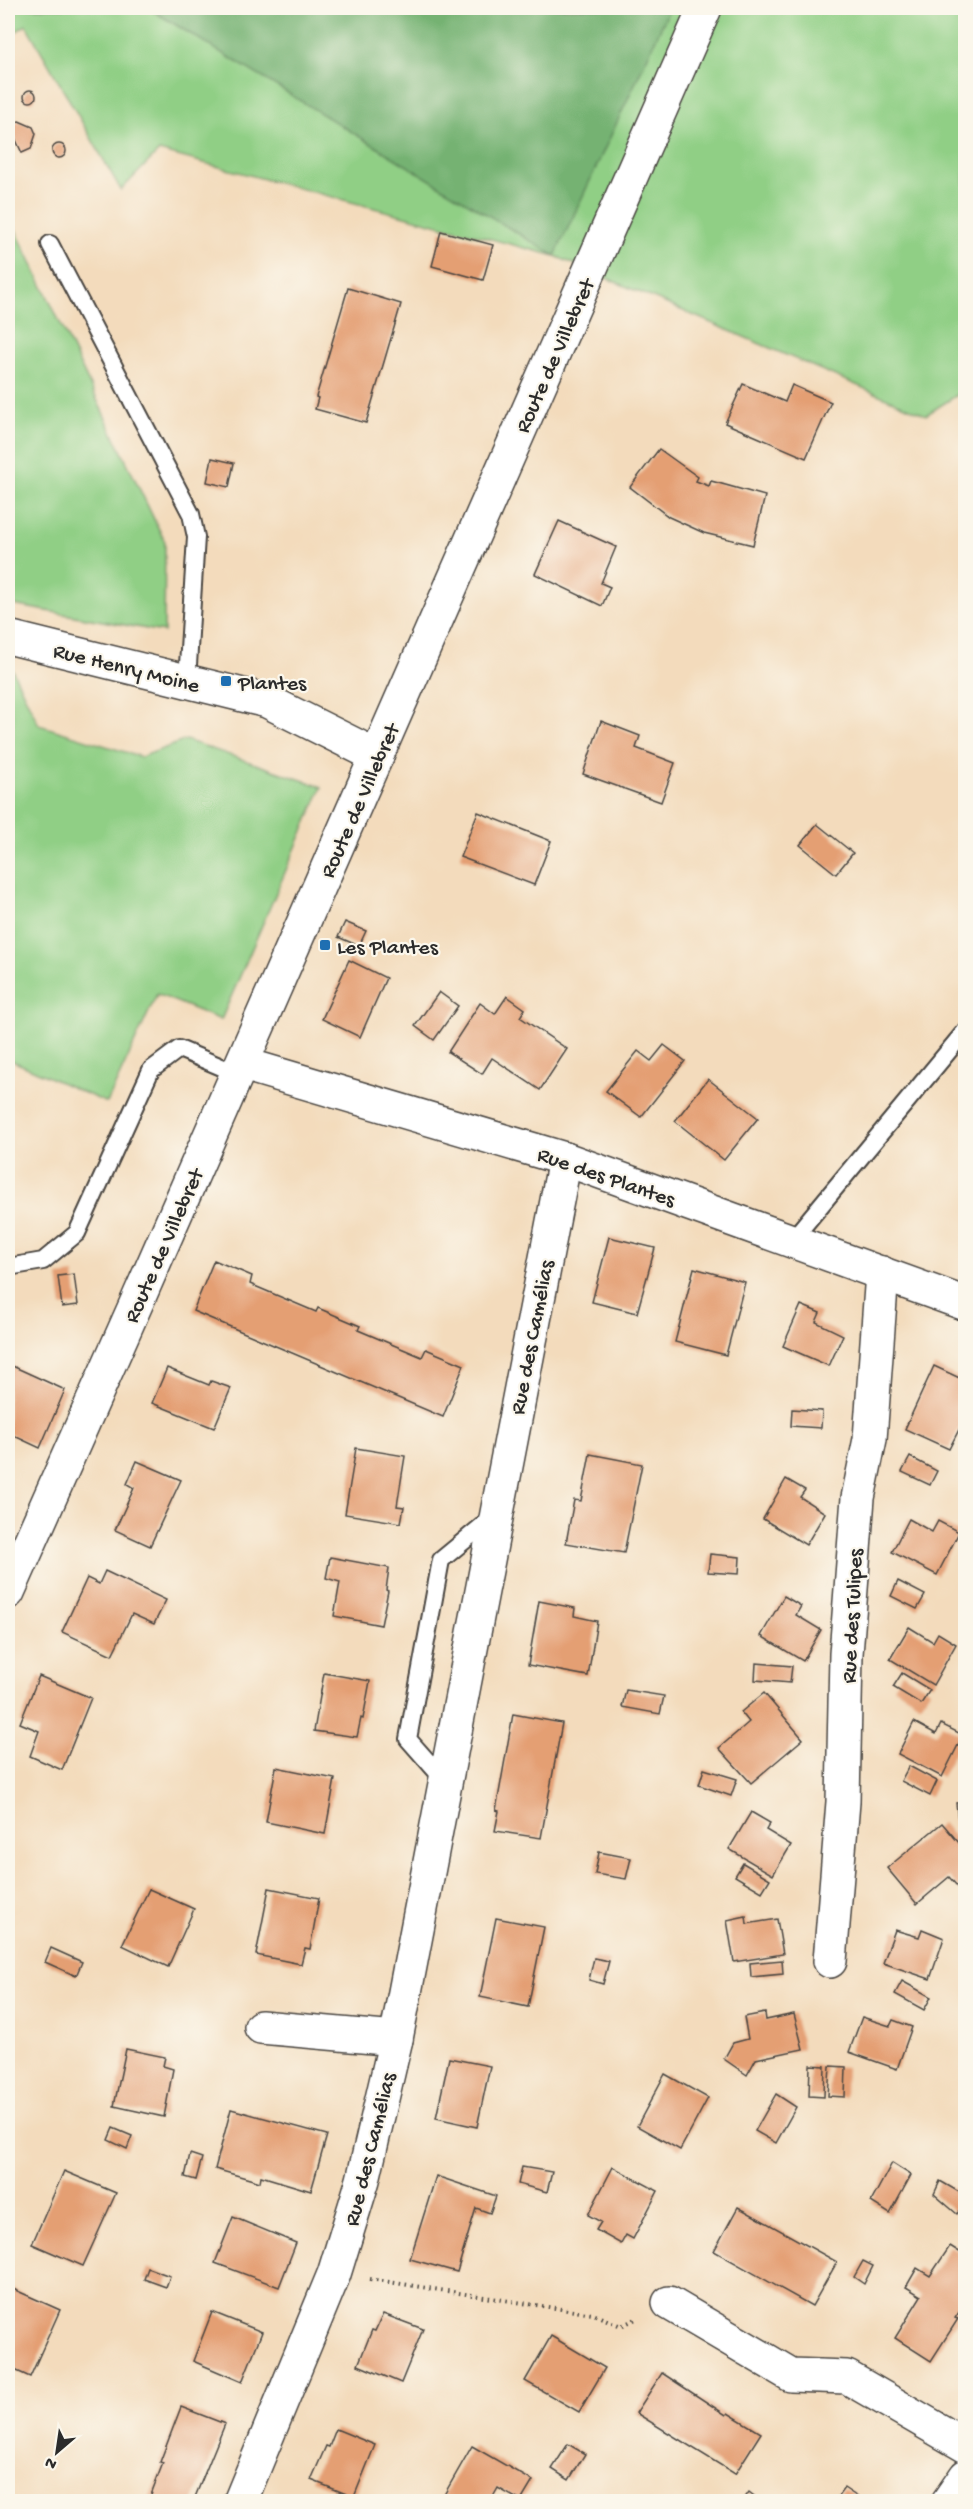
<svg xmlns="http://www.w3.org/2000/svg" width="973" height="2509" font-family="'Gochi Hand',sans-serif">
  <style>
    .green { fill: #90cf85; stroke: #5e7d58; stroke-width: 1.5 }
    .forest { fill: #74b272; stroke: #506e4e; stroke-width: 1.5 }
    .building { fill: #e49f73 }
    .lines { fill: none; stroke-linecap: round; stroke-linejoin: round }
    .lane-casing { stroke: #494541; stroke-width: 20 }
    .street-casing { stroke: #494541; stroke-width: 36 }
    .secondary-casing { stroke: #494541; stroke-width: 36 }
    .path { stroke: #494541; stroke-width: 4; stroke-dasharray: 1.5 4.5; stroke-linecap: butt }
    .lane { stroke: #fff; stroke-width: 16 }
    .street { stroke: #fff; stroke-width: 33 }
    .secondary { stroke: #fff; stroke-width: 33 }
    .poi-dot { fill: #1f6fb2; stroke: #fbf7ec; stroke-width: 2 }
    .labels { text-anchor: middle; stroke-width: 4.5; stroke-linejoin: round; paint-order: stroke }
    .street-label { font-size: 22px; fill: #2b2b2b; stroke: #fbf7ec }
    .poi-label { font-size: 22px; fill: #2b2b2b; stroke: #fbf7ec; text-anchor: start }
  </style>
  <rect width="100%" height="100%" fill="#fbf7ec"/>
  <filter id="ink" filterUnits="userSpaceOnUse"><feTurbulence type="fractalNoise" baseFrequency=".0167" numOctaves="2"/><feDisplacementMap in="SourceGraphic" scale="12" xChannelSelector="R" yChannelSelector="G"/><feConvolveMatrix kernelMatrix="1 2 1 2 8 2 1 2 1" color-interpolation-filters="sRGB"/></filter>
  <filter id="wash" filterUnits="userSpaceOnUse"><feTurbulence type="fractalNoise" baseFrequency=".008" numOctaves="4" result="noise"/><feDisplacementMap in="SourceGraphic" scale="24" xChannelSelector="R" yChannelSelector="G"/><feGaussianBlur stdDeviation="1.35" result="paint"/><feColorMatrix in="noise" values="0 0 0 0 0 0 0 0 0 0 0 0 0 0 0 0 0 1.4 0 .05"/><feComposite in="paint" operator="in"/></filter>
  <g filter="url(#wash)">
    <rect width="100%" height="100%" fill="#f3dbbc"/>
    <g class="green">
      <path d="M 8,8 L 965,8 L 965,390 L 926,415 L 555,256 L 159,151 L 121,190 L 26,25 L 8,37 Z"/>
      <path d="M 8,214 L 165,542 L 164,632 L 8,604 Z"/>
      <path d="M 8,661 L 39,725 L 141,757 L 186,740 L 322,787 L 221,1020 L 157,994 L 107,1103 L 8,1059 Z"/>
    </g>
    <path class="forest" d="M 148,8 L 670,8 L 555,256 Z"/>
    <g id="blocks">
      <g class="building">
        <circle cx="30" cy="96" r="6"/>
        <path d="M 19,121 L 33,127 L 36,134 L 31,149 L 22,153 L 9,125 Z"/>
        <circle cx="59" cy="151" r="7"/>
        <path d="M 441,231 L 493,245 L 483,280 L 432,266 Z"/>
        <path d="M 348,288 L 401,304 L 366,423 L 315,409 L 318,398 L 316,397 Z"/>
        <path d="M 743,384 L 785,402 L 792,385 L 831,402 L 806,458 L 725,423 Z"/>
        <path d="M 659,449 L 698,477 L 696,481 L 709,486 L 711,481 L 765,496 L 753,545 L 704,533 L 669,517 L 630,487 Z"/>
        <path d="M 212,458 L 234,463 L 229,487 L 207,482 Z"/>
        <path d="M 559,521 L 616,547 L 601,583 L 610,587 L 602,606 L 535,574 Z"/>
        <path d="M 601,721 L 640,736 L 636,748 L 675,763 L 661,802 L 583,774 Z"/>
        <path d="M 478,812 L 551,841 L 534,885 L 460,857 Z"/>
        <path d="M 817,824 L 853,853 L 836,874 L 800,845 Z"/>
        <path d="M 345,922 L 366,931 L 359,946 L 338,937 Z"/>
        <path d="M 349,960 L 386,978 L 360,1037 L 322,1019 Z"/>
        <path d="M 439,992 L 458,1006 L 434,1040 L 415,1026 Z"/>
        <path d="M 507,996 L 525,1009 L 520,1017 L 567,1049 L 540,1090 L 492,1058 L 482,1074 L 448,1052 L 480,1003 L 495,1014 Z"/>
        <path d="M 664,1045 L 685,1061 L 641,1117 L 606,1091 L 638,1051 L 651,1061 Z"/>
        <path d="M 708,1079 L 758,1118 L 724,1160 L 675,1121 Z"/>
        <path d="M 609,1237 L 655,1248 L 637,1313 L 592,1302 Z"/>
        <path d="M 214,1260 L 252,1276 L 250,1284 L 316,1312 L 318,1308 L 360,1326 L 358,1330 L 422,1357 L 426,1349 L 464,1365 L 443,1417 L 193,1311 Z"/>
        <path d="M 694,1268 L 745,1282 L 726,1355 L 675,1342 Z"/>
        <path d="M 74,1274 L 78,1305 L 62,1307 L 58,1276 Z"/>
        <path d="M 801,1305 L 820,1313 L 816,1322 L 843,1335 L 829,1366 L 783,1346 Z"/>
        <path d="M 8,1364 L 65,1390 L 40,1448 L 8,1433 Z"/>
        <path d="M 934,1366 L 966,1381 L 966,1416 L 949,1449 L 905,1429 Z"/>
        <path d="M 167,1368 L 209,1385 L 211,1381 L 231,1388 L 214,1428 L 152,1403 Z"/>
        <path d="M 792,1409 L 822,1411 L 821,1428 L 791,1426 Z"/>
        <path d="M 356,1448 L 405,1456 L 397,1506 L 404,1507 L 401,1523 L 345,1514 Z"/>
        <path d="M 590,1454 L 642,1464 L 624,1553 L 566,1543 L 574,1500 L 581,1501 Z"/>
        <path d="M 910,1457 L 937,1471 L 930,1485 L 902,1472 Z"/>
        <path d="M 137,1461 L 181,1480 L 150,1546 L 115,1530 L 134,1488 L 127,1484 Z"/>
        <path d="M 786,1479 L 805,1490 L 800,1497 L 825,1513 L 806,1545 L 763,1519 Z"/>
        <path d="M 909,1519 L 932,1532 L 938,1521 L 959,1532 L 937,1575 L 892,1552 Z"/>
        <path d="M 710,1554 L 740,1557 L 739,1574 L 708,1572 Z"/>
        <path d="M 330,1557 L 389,1568 L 386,1590 L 388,1591 L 381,1625 L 334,1616 L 340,1582 L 326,1578 Z"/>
        <path d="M 105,1571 L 166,1600 L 154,1624 L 132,1614 L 112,1655 L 62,1632 L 87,1578 L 99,1584 Z"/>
        <path d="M 898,1581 L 925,1595 L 917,1609 L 891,1596 Z"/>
        <path d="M 784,1596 L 801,1606 L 796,1615 L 821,1630 L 803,1661 L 761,1636 Z"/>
        <path d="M 539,1601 L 575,1608 L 574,1616 L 597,1621 L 588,1676 L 528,1665 Z"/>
        <path d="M 909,1627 L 933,1642 L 938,1633 L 956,1644 L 933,1685 L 890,1659 Z"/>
        <path d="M 756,1663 L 792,1666 L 790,1683 L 755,1680 Z"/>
        <path d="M 324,1673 L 370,1681 L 363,1719 L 361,1718 L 357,1737 L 314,1731 Z"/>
        <path d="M 902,1673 L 930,1690 L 921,1704 L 893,1687 Z"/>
        <path d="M 39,1676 L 91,1698 L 62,1770 L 30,1756 L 39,1731 L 20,1723 Z"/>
        <path d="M 626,1690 L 664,1696 L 660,1714 L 622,1707 Z"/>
        <path d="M 764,1693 L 803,1739 L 751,1783 L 719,1748 L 749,1722 L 741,1712 Z"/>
        <path d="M 513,1714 L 562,1723 L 541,1838 L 495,1831 L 499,1811 L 496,1810 Z"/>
        <path d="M 914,1722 L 936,1734 L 941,1724 L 963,1735 L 942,1777 L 898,1754 Z"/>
        <path d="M 909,1766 L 937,1781 L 930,1796 L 901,1781 Z"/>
        <path d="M 276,1767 L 335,1779 L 325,1834 L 266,1822 Z"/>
        <path d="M 704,1769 L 737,1779 L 731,1796 L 699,1785 Z"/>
        <path d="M 966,1802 L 966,1820 L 958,1821 L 956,1803 Z"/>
        <path d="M 751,1812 L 770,1823 L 766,1830 L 791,1845 L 773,1875 L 729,1849 Z"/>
        <path d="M 942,1823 L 966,1851 L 966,1881 L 958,1887 L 949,1877 L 917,1904 L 887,1868 Z"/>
        <path d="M 599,1852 L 631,1858 L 626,1879 L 595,1874 Z"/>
        <path d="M 743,1863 L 770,1879 L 762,1892 L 735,1876 Z"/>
        <path d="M 269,1888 L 319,1898 L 310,1949 L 305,1948 L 301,1964 L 256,1955 Z"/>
        <path d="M 149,1889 L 194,1909 L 168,1967 L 122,1945 Z"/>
        <path d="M 746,1916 L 747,1924 L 777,1919 L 783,1954 L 734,1962 L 727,1920 Z"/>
        <path d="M 496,1918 L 544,1927 L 528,2007 L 480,1997 Z"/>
        <path d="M 922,1929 L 944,1938 L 930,1979 L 883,1963 L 895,1930 L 919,1937 Z"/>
        <path d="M 51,1948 L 82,1962 L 76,1976 L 45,1962 Z"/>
        <path d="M 594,1958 L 609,1961 L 603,1984 L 589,1980 Z"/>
        <path d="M 782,1960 L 783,1974 L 751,1977 L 750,1963 Z"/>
        <path d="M 902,1981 L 931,1997 L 924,2010 L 895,1994 Z"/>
        <path d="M 765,2013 L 766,2020 L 794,2014 L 803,2049 L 756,2059 L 747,2075 L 724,2059 L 733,2043 L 748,2039 L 744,2017 Z"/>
        <path d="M 862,2017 L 890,2026 L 893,2020 L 912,2027 L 897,2069 L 849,2052 Z"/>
        <path d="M 126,2049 L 165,2057 L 163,2066 L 173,2069 L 164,2117 L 114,2106 Z"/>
        <path d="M 449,2058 L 490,2066 L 477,2127 L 436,2118 Z"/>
        <path d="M 810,2065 L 825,2066 L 824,2097 L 809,2096 Z"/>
        <path d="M 830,2066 L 846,2067 L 845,2097 L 828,2096 Z"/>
        <path d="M 665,2074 L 708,2098 L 680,2150 L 637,2126 Z"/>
        <path d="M 776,2094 L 796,2107 L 776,2143 L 755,2131 Z"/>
        <path d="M 231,2109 L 327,2135 L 311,2191 L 261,2176 L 260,2182 L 215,2169 Z"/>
        <path d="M 113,2128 L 132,2136 L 127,2149 L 108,2140 Z"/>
        <path d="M 190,2154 L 202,2158 L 196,2180 L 185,2177 Z"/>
        <path d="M 892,2163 L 911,2175 L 890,2214 L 871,2202 Z"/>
        <path d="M 522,2167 L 552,2172 L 547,2192 L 518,2184 Z"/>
        <path d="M 613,2167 L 658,2191 L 633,2239 L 626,2235 L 621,2244 L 596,2230 L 601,2222 L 588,2215 Z"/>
        <path d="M 64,2171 L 116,2193 L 83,2266 L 32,2244 Z"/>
        <path d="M 436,2176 L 496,2196 L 490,2213 L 476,2208 L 457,2272 L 410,2259 Z"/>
        <path d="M 940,2181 L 966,2196 L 966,2202 L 957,2214 L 934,2194 Z"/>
        <path d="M 738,2207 L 837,2262 L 812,2306 L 714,2251 Z"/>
        <path d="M 233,2217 L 296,2243 L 279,2287 L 215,2263 Z"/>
        <path d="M 950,2246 L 966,2256 L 966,2302 L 955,2318 L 958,2319 L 931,2361 L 895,2338 L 921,2296 L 906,2287 L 917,2268 L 930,2276 Z"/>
        <path d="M 863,2261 L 873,2266 L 864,2284 L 854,2277 Z"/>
        <path d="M 148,2268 L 170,2276 L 166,2287 L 144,2279 Z"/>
        <path d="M 13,2289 L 60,2310 L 30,2377 L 8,2367 L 8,2301 Z"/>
        <path d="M 212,2312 L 262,2332 L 242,2382 L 193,2361 Z"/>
        <path d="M 383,2314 L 423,2329 L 401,2383 L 358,2365 L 372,2330 L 375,2331 Z"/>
        <path d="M 551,2336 L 605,2368 L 579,2412 L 525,2381 Z"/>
        <path d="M 662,2373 L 726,2415 L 728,2413 L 761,2433 L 735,2474 L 636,2413 Z"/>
        <path d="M 181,2407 L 225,2424 L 193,2502 L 148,2502 L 163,2463 L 160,2462 Z"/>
        <path d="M 336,2429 L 375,2445 L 354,2497 L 311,2480 L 326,2446 L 329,2447 Z"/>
        <path d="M 568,2444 L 585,2454 L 569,2480 L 552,2469 Z"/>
        <path d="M 472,2446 L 533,2481 L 521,2501 L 498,2488 L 490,2502 L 440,2502 Z"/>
        <path d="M 844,2488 L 865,2502 L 834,2502 Z"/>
        <path d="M 749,2492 L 762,2502 L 742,2502 Z"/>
      </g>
    </g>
  </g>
  <g filter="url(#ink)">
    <use href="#blocks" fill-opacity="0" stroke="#494541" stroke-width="1.5"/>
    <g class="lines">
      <g class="lane-casing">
        <g id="lane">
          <path d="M 50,244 L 191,514 L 196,537 L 187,681"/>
          <path d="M 792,1240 L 966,1030"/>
          <path d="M 8,1267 L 43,1261 L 77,1233 L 151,1070 L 179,1049 L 238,1074"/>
          <path d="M 445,1781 L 408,1739 L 441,1560 L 493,1517"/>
        </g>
      </g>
      <g class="street-casing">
        <g id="street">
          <path d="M 8,637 L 267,701 L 377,756"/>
          <path d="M 243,1064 L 565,1159 L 966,1304"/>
          <path d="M 830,1961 L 843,1802 L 846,1654 L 858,1498 L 870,1439 L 882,1273"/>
          <path d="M 261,2027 L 396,2039"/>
          <path d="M 669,2303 L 791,2375 L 847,2377 L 966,2446"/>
          <path d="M 240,2502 L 334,2274 L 363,2180 L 396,2039 L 565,1159"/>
          <path d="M 948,2502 L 966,2476"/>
        </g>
      </g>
      <g class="secondary-casing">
        <path id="secondary" d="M 8,1592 C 243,1065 474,536 705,8"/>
      </g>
      <path class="path" d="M 370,2279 L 593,2314 L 621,2326 L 638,2318"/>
      <use href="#lane" class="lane"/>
      <use href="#street" class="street"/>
      <use href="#secondary" class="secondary"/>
    </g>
  </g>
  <g class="poi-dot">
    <rect x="220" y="675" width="12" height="12" rx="3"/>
    <rect x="319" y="939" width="12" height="12" rx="3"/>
  </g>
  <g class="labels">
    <g class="street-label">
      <text transform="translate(553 355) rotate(-66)" y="8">Route de Villebret</text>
      <text transform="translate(127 666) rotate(14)" y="8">Rue Henry Moine</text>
      <text transform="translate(358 800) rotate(-66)" y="8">Route de Villebret</text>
      <text transform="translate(607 1175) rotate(19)" y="8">Rue des Plantes</text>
      <text transform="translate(162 1245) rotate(-66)" y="8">Route de Villebret</text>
      <text transform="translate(530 1337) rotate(-79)" y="8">Rue des Camélias</text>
      <text transform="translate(850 1616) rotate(-87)" y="8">Rue des Tulipes</text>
      <text transform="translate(368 2149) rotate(-76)" y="8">Rue des Camélias</text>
    </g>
    <g class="poi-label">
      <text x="238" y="689">Plantes</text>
      <text x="337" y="953">Les Plantes</text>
    </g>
  </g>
  <rect width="973" height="2509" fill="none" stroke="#fbf7ec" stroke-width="30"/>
  <g transform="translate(57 2452) rotate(209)" stroke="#fbf7ec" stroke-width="4.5" paint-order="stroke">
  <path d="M0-4.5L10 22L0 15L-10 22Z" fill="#2b2b2b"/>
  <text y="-9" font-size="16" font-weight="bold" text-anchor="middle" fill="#2b2b2b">N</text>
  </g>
</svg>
